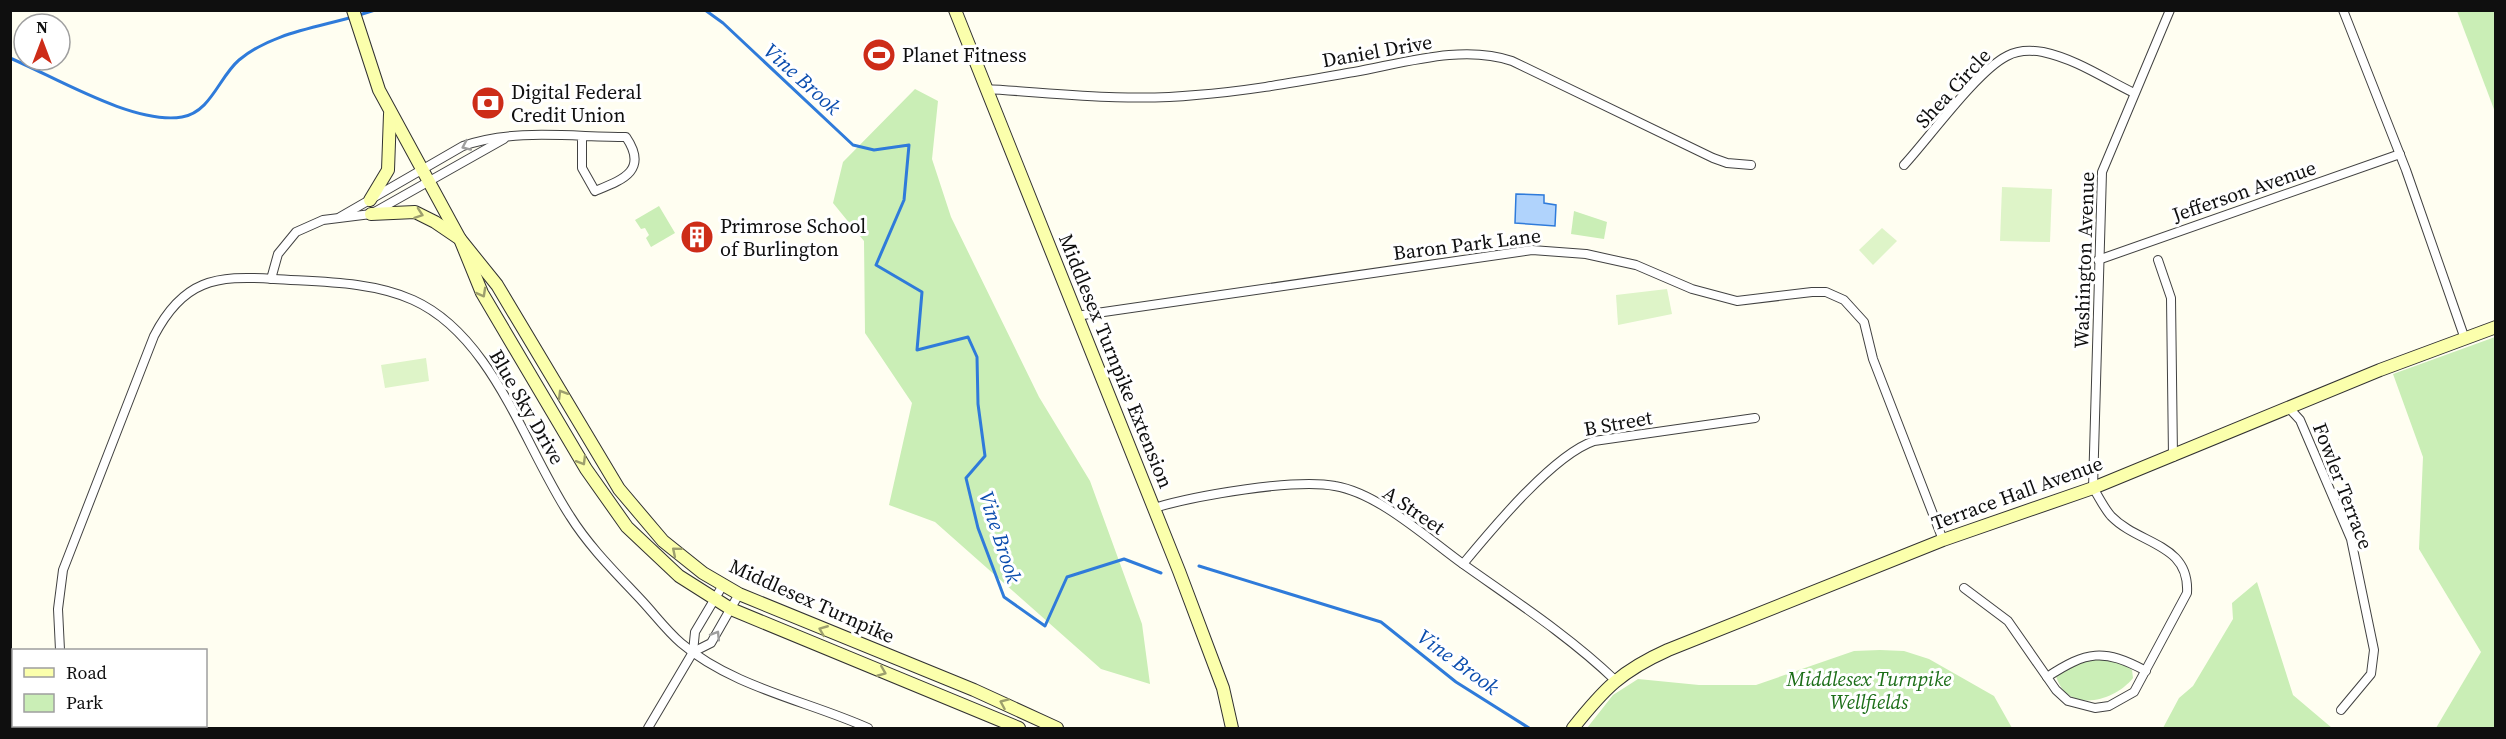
<svg xmlns="http://www.w3.org/2000/svg" width="2506" height="739" font-family="'Source Serif 4',serif">
  <style>
    .green { fill: #caeeb6 }
    .pitch { fill: #def4c8 }
    .water { fill: #b0d3fc; stroke: #2f7bda; stroke-width: 1.5 }
    .lines { fill: none; stroke-linecap: round; stroke-linejoin: round }
    .stream { stroke: #2f7bda; stroke-width: 3 }
    .street-casing { stroke: #424242; stroke-width: 10 }
    .secondary-casing { stroke: #313131; stroke-width: 14 }
    .street { stroke: #fff; stroke-width: 8 }
    .secondary { stroke: #fbffac; stroke-width: 12 }
    .oneway { stroke: #9f9f9f }
    .oneway2 { stroke: #9d9f6d }
    .labels { text-anchor: middle; stroke-width: 6; stroke-linejoin: round; paint-order: stroke }
    .street-label { font-size: 20px; fill: #0f0f0f; stroke: #fff }
    .poi-label { font-size: 20px; fill: #0f0f0f; stroke: #fff; text-anchor: start }
    .park-label { font-size: 20px; font-style: italic; fill: #1c6e18; stroke: #fff }
    .water-label { font-size: 21px; font-style: italic; fill: #0b4dae; stroke: #fff }
  </style>
  <rect width="100%" height="100%" fill="#fffef1"/>
  <g class="green">
    <path d="M 2457,11 L 2495,11 L 2495,112 Z"/>
    <path d="M 915,89 L 938,101 L 932,159 L 951,217 L 1039,397 L 1090,481 L 1142,624 L 1150,684 L 1101,669 L 935,522 L 889,505 L 912,403 L 865,333 L 864,241 L 833,203 L 843,162 Z"/>
    <path d="M 659,206 L 675,233 L 651,247 L 646,238 L 649,235 L 645,228 L 641,229 L 635,220 Z"/>
    <path d="M 1574,211 L 1607,222 L 1604,239 L 1571,234 Z"/>
    <path d="M 2495,337 L 2495,728 L 2436,728 L 2481,652 L 2419,549 L 2423,457 L 2393,374 Z"/>
    <path d="M 2257,582 L 2293,695 L 2332,728 L 2163,728 L 2179,698 L 2193,686 L 2233,619 L 2232,603 Z"/>
    <path d="M 1880,650 L 1904,651 L 1929,659 L 1994,696 L 2012,728 L 1587,728 L 1613,695 L 1638,679 L 1699,685 L 1756,685 L 1854,651 Z"/>
    <path d="M 2082,658 L 2116,658 L 2132,670 L 2133,678 C 2114,702 2067,714 2056,676 Z"/>
  </g>
  <g class="pitch">
    <path d="M 2002,187 L 2052,189 L 2050,242 L 2000,241 Z"/>
    <path d="M 1882,228 L 1897,241 L 1873,265 L 1859,250 Z"/>
    <path d="M 1667,289 L 1672,314 L 1618,325 L 1616,295 Z"/>
    <path d="M 426,358 L 429,381 L 385,388 L 381,365 Z"/>
  </g>
  <path class="water" d="M 1516,194 L 1544,195 L 1544,203 L 1556,205 L 1555,226 L 1515,223 Z"/>
  <g class="lines">
    <g class="stream">
      <path d="M 705,10 L 723,23 L 853,145 L 874,150 L 909,145 L 904,200 L 876,265 L 922,292 L 917,350 L 968,337 L 977,357 L 978,404 L 985,456 L 966,478 L 978,528 L 1004,597 L 1045,626 L 1067,577 L 1124,559 L 1161,573"/>
      <path d="M 359,15 L 375,10"/>
      <path d="M 10,58 C 55,77 134,125 182,117 C 211,112 219,77 239,60 C 270,34 314,28 353,17"/>
      <path d="M 1199,566 L 1381,622 L 1456,682 L 1529,728"/>
    </g>
    <g class="street-casing">
      <g id="street">
        <path d="M 2343,10 L 2406,170 L 2465,339"/>
        <path d="M 986,89 C 1056,93 1126,102 1196,95 C 1249,91 1302,81 1354,72 C 1404,63 1463,44 1512,61 L 1713,158 L 1727,163 L 1751,165"/>
        <path d="M 1904,165 C 1929,138 1977,71 2007,56 C 2018,50 2031,50 2043,52 C 2076,59 2105,79 2134,93"/>
        <path d="M 340,217 L 463,146 C 514,128 572,137 626,137 C 649,171 622,180 595,191 L 582,168 L 582,137"/>
        <path d="M 2098,260 L 2400,154"/>
        <path d="M 2158,260 L 2171,298 L 2173,457"/>
        <path d="M 271,279 L 278,254 L 296,232 L 323,220 L 371,214 L 504,139"/>
        <path d="M 1076,316 L 1532,250 L 1586,254 L 1636,265 L 1692,289 L 1737,301 L 1812,292 L 1826,292 L 1844,300 L 1864,322 L 1873,359 L 1943,540"/>
        <path d="M 2289,408 L 2300,420 L 2351,539 L 2374,650 L 2371,674 L 2341,710"/>
        <path d="M 1154,508 C 1194,496 1295,478 1335,486 C 1378,493 1427,538 1463,564 C 1515,601 1569,636 1615,680"/>
        <path d="M 1463,564 C 1492,529 1553,455 1594,441 L 1755,418"/>
        <path d="M 1964,588 L 2008,621 L 2056,690 L 2068,701 L 2095,708 L 2109,706 L 2134,692 L 2187,593 C 2190,543 2139,545 2111,516 C 2104,508 2099,497 2093,488 L 2102,172 L 2170,10"/>
        <path d="M 60,650 L 58,609 L 63,570 L 154,336 C 183,280 215,275 274,279 C 319,282 371,281 413,300 C 493,336 524,446 570,516 C 590,548 617,574 643,602 C 655,615 667,631 681,643 C 732,687 808,701 868,728"/>
        <path d="M 693,652 L 711,643 L 739,594"/>
        <path d="M 2047,677 C 2087,651 2103,648 2146,671"/>
        <path d="M 88,726 L 90,728"/>
        <path d="M 648,728 L 693,652 L 695,632 L 723,585"/>
      </g>
    </g>
    <g class="secondary-casing">
      <g id="secondary">
        <path d="M 353,10 L 379,90 L 460,239 L 482,293 L 586,469 L 627,527 L 679,576 L 731,609 L 1019,728"/>
        <path d="M 955,10 L 1179,571 L 1223,688 L 1232,728"/>
        <path d="M 370,200 L 388,170 L 390,114"/>
        <path d="M 371,214 L 415,212 L 435,222 L 460,239 L 497,285 L 619,489 L 663,541 L 703,573 L 739,594 L 974,690 L 1057,728"/>
        <path d="M 1573,728 C 1604,689 1621,671 1668,650 L 1943,540 L 2093,488 L 2380,370 L 2496,327"/>
      </g>
    </g>
    <use href="#street" class="street"/>
    <use href="#secondary" class="secondary"/>
  </g>
  <defs><path id="oneway-chevron" d="M-2-3.5L2.5 0L-2 3.5" fill="none" stroke-width="1.6" stroke-linecap="round" stroke-linejoin="round" transform="scale(1.5)"/></defs>
  <g class="oneway">
    <use href="#oneway-chevron" transform="translate(466 146) rotate(156)"/>
    <use href="#oneway-chevron" transform="translate(716 635) rotate(-58)"/>
  </g>
  <g class="oneway2">
    <use href="#oneway-chevron" transform="translate(419 214) rotate(19)"/>
    <use href="#oneway-chevron" transform="translate(482 293) rotate(61)"/>
    <use href="#oneway-chevron" transform="translate(562 394) rotate(-121)"/>
    <use href="#oneway-chevron" transform="translate(582 461) rotate(59)"/>
    <use href="#oneway-chevron" transform="translate(676 551) rotate(-140)"/>
    <use href="#oneway-chevron" transform="translate(823 630) rotate(-158)"/>
    <use href="#oneway-chevron" transform="translate(882 672) rotate(22)"/>
    <use href="#oneway-chevron" transform="translate(1004 703) rotate(-156)"/>
  </g>
  <defs>
    <g id="stadium-disc" transform="scale(1.725)"><circle r="9.5" fill="#cd2c18" stroke="#fff"/><path d="M0-5a6.5 5 0 1 0 0 10a6.5 5 0 1 0 0-10ZM-3.5-1.8h7v3.6h-7Z" fill="#fff"/></g>
    <g id="bank-disc" transform="scale(1.725)"><circle r="9.5" fill="#cd2c18" stroke="#fff"/><path d="M-6-4H6V4H-6ZM0-2.3a2.3 2.3 0 1 0 0 4.6a2.3 2.3 0 1 0 0-4.6Z" fill="#fff"/></g>
    <g id="building-disc" transform="scale(1.725)"><circle r="9.5" fill="#cd2c18" stroke="#fff"/><path d="M-4-6H4V6H1V3H-1V6H-4ZM-2.5-4.3h1.7v1.8h-1.7ZM.8-4.3h1.7v1.8H.8ZM-2.5-1h1.7V.8h-1.7ZM.8-1h1.7V.8H.8Z" fill="#fff"/></g>
  </defs>
  <g fill-rule="evenodd">
    <use href="#stadium-disc" x="879" y="55"/>
    <use href="#bank-disc" x="488" y="103"/>
    <use href="#building-disc" x="697" y="237"/>
  </g>
  <g class="labels">
    <g class="street-label">
      <text transform="translate(1377 51) rotate(-10)" y="7">Daniel Drive</text>
      <text transform="translate(1953 88) rotate(-47)" y="7">Shea Circle</text>
      <text transform="translate(2244 191) rotate(-19)" y="7">Jefferson Avenue</text>
      <text transform="translate(1467 244) rotate(-7)" y="7">Baron Park Lane</text>
      <text transform="translate(2084 260) rotate(-88)" y="7">Washington Avenue</text>
      <text transform="translate(1116 361) rotate(68)" y="7">Middlesex Turnpike Extension</text>
      <text transform="translate(527 407) rotate(60)" y="7">Blue Sky Drive</text>
      <text transform="translate(1618 423) rotate(-10)" y="7">B Street</text>
      <text transform="translate(2343 486) rotate(69)" y="7">Fowler Terrace</text>
      <text transform="translate(2017 493) rotate(-20)" y="7">Terrace Hall Avenue</text>
      <text transform="translate(1414 510) rotate(34)" y="7">A Street</text>
      <text transform="translate(812 601) rotate(24)" y="7">Middlesex Turnpike</text>
    </g>
    <g class="poi-label">
      <text x="902" y="62">Planet Fitness</text>
      <text x="511" y="99">Digital Federal<tspan x="511" dy="23">Credit Union</tspan></text>
      <text x="720" y="233">Primrose School<tspan x="720" dy="23">of Burlington</tspan></text>
    </g>
    <g class="park-label">
      <text x="1869" y="686">Middlesex Turnpike<tspan x="1869" dy="23">Wellfields</tspan></text>
    </g>
    <g class="water-label">
      <text transform="translate(802 79) rotate(42)" y="7">Vine Brook</text>
      <text transform="translate(1000 537) rotate(72)" y="7">Vine Brook</text>
      <text transform="translate(1458 662) rotate(36)" y="7">Vine Brook</text>
    </g>
  </g>
  <rect width="2506" height="739" fill="none" stroke="#0f0f0f" stroke-width="24"/>
  <rect x="12" y="649" width="195" height="78" fill="#ffffff" stroke="#9f9f9f" stroke-width="1.5"/>
  <rect x="24" y="668" width="30" height="9" fill="#fbffac" stroke="#9f9f9f" stroke-width="1.5"/>
  <text x="66" y="679" font-size="18" fill="#0f0f0f">Road</text>
  <rect x="24" y="694" width="30" height="18" fill="#caeeb6" stroke="#9f9f9f" stroke-width="1.5"/>
  <text x="66" y="709" font-size="18" fill="#0f0f0f">Park</text>
  <g transform="translate(42 42)"><circle r="28" fill="#ffffff" stroke="#9f9f9f" stroke-width="1.5"/>
  <path d="M0-4.5L10 22L0 15L-10 22Z" fill="#cd2c18"/>
  <text y="-9" font-size="16" font-weight="bold" text-anchor="middle" fill="#0f0f0f">N</text>
  </g>
</svg>
